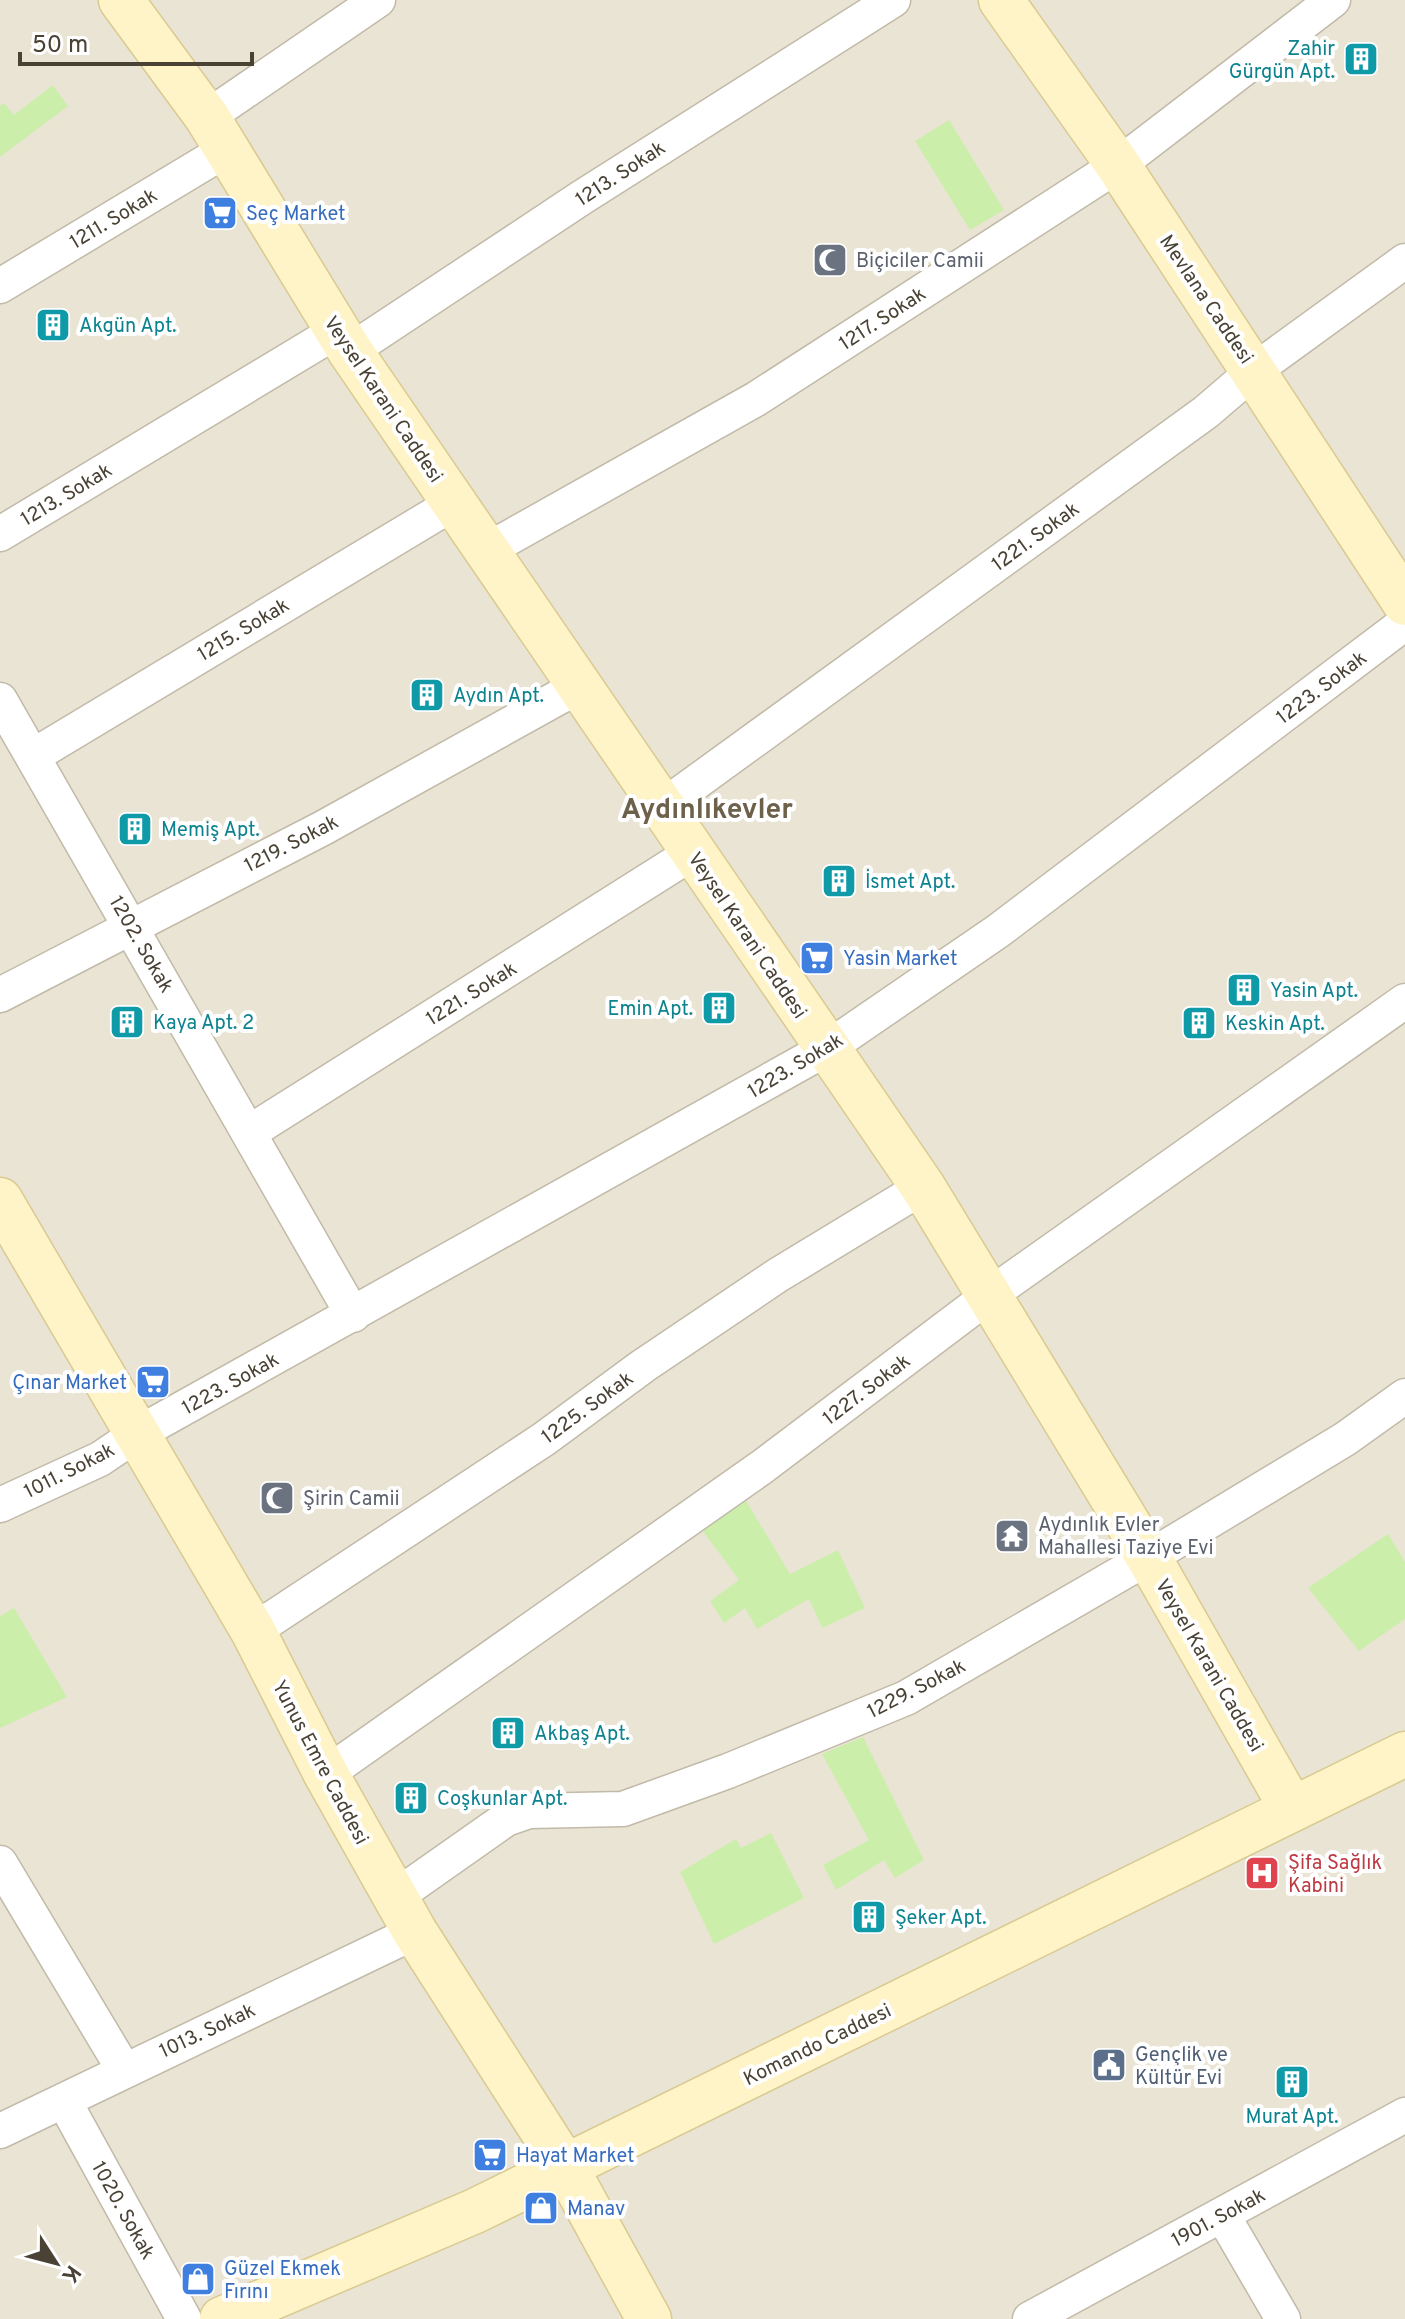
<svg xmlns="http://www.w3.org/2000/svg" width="1405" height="2319" font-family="Overpass,sans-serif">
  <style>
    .residential { fill: #eae4d4 }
    .green { fill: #cceeab }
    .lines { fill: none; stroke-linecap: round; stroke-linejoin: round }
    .street-casing { stroke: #c2baa8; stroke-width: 37 }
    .secondary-casing { stroke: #d9ca91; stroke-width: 47 }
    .street { stroke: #fff; stroke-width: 34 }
    .secondary { stroke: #fff4c7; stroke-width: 44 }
    .labels { text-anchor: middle; stroke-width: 8; stroke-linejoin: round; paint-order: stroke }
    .culture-label { font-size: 20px; fill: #0d838f; stroke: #fff; text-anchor: start }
    .street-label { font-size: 20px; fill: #494235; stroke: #fff }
    .shop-label { font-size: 20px; fill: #366cbe; stroke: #fff; text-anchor: start }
    .worship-label { font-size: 20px; fill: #5b616d; stroke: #fff; text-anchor: start }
    .health-label { font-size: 20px; fill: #be3a42; stroke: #fff; text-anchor: start }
    .service-label { font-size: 20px; fill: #4e5e75; stroke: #fff; text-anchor: start }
    .district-label { font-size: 28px; font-weight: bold; fill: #6d614b; stroke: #fff }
  </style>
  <rect width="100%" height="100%" fill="#f5f1e7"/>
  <rect class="residential" x="0" y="0" width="1405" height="2319"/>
  <g class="green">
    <path d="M 53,85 L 68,106 L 0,157 L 0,106 L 4,103 L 14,115 Z"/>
    <path d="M 949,120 L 1004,210 L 970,230 L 915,141 Z"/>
    <path d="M 742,1494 L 790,1574 L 838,1550 L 865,1608 L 822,1628 L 809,1599 L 757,1629 L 745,1608 L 724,1623 L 710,1601 L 739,1580 L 700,1527 Z"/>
    <path d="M 1388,1534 L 1405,1562 L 1405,1619 L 1359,1651 L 1308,1588 Z"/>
    <path d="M 14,1608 L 67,1697 L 0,1728 L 0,1616 Z"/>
    <path d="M 863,1737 L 924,1860 L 895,1878 L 884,1860 L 836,1890 L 823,1865 L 869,1840 L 822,1754 Z"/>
    <path d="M 771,1833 L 804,1898 L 714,1944 L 680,1872 L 736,1839 L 741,1848 Z"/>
  </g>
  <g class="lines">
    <g class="street-casing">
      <g id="street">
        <path d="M 207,117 L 378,0"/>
        <path d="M 0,286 L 226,150"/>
        <path d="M 350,351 L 581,198 L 893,0"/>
        <path d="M 0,534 L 337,331"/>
        <path d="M 489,549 L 756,399 L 1118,165 L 1333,0"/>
        <path d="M 0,700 L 353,1315"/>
        <path d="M 33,756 L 454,503"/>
        <path d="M 662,807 L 1206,412 L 1255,370 L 1405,261"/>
        <path d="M 0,995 L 323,828 L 579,686"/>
        <path d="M 250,1132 L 692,853"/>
        <path d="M 0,1505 L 100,1459 L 137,1434 L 826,1049 L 998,931 L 1405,623"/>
        <path d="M 253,1631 L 544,1439 L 643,1366 L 778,1275 L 923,1187"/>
        <path d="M 326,1774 L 762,1467 L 991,1294 L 1405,1001"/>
        <path d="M 0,1863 L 124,2070"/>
        <path d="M 395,1897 L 506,1819 L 529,1811 L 623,1809 L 728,1771 L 906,1698 L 1168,1546 L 1345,1439 L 1405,1396"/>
        <path d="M 64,2101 L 184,2319"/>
        <path d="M 0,2131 L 415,1932"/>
        <path d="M 1223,2216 L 1283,2319"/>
        <path d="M 1030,2319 L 1405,2115"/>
      </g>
    </g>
    <g class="secondary-casing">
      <g id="secondary">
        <path d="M 121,0 L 207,117 L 350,351 L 923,1187 L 1149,1558 L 1292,1809"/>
        <path d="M 1001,0 L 1118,165 L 1405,603"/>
        <path d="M 0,1200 L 253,1631 L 326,1774 L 415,1932 L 565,2166 L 649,2319"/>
        <path d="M 222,2319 L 475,2211 L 1405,1754"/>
      </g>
    </g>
    <use href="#street" class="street"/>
    <use href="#secondary" class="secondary"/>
  </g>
  <defs>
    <g id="building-square" transform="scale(1.8)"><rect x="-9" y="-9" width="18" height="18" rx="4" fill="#0f9aa8" stroke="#fff"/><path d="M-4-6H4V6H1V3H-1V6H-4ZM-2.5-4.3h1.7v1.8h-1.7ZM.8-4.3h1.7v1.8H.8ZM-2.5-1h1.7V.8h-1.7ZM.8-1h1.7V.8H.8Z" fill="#fff"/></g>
    <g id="supermarket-square" transform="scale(1.8)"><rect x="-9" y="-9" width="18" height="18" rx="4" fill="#3f7fe0" stroke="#fff"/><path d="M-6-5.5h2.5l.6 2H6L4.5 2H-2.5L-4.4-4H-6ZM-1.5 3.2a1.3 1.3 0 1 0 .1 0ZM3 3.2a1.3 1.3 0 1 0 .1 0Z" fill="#fff"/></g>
    <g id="mosque-square" transform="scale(1.8)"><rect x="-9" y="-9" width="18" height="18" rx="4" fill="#6b7280" stroke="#fff"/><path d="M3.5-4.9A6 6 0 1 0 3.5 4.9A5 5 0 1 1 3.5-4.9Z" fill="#fff"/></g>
    <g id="temple-square" transform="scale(1.8)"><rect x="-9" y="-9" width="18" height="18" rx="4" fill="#6b7280" stroke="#fff"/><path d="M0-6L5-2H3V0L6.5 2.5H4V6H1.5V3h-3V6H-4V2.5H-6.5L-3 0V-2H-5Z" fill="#fff"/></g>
    <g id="hospital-square" transform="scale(1.8)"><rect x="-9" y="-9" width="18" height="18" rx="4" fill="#e0444e" stroke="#fff"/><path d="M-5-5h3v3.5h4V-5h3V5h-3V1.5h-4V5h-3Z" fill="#fff"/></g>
    <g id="civic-square" transform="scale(1.8)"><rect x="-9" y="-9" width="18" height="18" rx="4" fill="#5c6f8a" stroke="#fff"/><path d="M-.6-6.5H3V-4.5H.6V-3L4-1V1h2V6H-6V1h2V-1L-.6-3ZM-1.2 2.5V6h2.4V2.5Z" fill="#fff"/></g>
    <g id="shop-square" transform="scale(1.8)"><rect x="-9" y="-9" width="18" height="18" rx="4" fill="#3f7fe0" stroke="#fff"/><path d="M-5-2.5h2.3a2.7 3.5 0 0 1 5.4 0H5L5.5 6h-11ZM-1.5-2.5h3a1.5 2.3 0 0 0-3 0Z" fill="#fff"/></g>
  </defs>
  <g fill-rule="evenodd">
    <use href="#building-square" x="1361" y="59"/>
    <use href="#supermarket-square" x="220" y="213"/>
    <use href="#mosque-square" x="830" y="260"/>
    <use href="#building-square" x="53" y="325"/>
    <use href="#building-square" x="427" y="695"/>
    <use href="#building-square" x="135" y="829"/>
    <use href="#building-square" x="839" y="881"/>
    <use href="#supermarket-square" x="817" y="958"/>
    <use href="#building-square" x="1244" y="990"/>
    <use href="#building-square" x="719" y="1008"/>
    <use href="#building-square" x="127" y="1022"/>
    <use href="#building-square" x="1199" y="1023"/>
    <use href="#supermarket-square" x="153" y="1382"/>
    <use href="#mosque-square" x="277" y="1498"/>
    <use href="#temple-square" x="1012" y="1536"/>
    <use href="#building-square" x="508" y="1733"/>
    <use href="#building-square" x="411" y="1798"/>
    <use href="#hospital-square" x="1262" y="1873"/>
    <use href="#building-square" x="869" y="1917"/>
    <use href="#civic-square" x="1109" y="2065"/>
    <use href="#building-square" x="1292" y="2082"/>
    <use href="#supermarket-square" x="490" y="2155"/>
    <use href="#shop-square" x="541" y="2208"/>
    <use href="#shop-square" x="198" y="2279"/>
  </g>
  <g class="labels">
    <g class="culture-label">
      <text x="1335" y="55" text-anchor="end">Zahir<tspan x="1335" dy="23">Gürgün Apt.</tspan></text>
      <text x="79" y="332">Akgün Apt.</text>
      <text x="453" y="702">Aydın Apt.</text>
      <text x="161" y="836">Memiş Apt.</text>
      <text x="865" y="888">İsmet Apt.</text>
      <text x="1270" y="997">Yasin Apt.</text>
      <text x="693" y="1015" text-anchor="end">Emin Apt.</text>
      <text x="153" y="1029">Kaya Apt. 2</text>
      <text x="1225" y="1030">Keskin Apt.</text>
      <text x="534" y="1740">Akbaş Apt.</text>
      <text x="437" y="1805">Coşkunlar Apt.</text>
      <text x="895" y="1924">Şeker Apt.</text>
      <text x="1292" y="2123" text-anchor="middle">Murat Apt.</text>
    </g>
    <g class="street-label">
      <text transform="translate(620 173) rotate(-33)" y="7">1213. Sokak</text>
      <text transform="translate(113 218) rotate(-31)" y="7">1211. Sokak</text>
      <text transform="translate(1207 299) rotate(56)" y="7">Mevlana Caddesi</text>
      <text transform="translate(882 318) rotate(-33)" y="7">1217. Sokak</text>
      <text transform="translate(384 399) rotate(56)" y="7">Veysel Karani Caddesi</text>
      <text transform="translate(66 494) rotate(-31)" y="7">1213. Sokak</text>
      <text transform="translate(1035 536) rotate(-36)" y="7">1221. Sokak</text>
      <text transform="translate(243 629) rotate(-31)" y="7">1215. Sokak</text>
      <text transform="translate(1321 687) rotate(-37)" y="7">1223. Sokak</text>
      <text transform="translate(291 843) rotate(-27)" y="7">1219. Sokak</text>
      <text transform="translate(748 935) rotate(56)" y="7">Veysel Karani Caddesi</text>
      <text transform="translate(142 944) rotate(60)" y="7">1202. Sokak</text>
      <text transform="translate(471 993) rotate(-32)" y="7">1221. Sokak</text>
      <text transform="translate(795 1065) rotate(-31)" y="7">1223. Sokak</text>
      <text transform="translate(230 1383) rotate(-29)" y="7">1223. Sokak</text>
      <text transform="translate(866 1389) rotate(-37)" y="7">1227. Sokak</text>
      <text transform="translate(587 1407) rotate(-36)" y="7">1225. Sokak</text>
      <text transform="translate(69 1470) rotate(-27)" y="7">1011. Sokak</text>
      <text transform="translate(1210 1665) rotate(60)" y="7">Veysel Karani Caddesi</text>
      <text transform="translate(916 1688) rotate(-27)" y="7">1229. Sokak</text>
      <text transform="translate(321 1762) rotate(62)" y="7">Yunus Emre Caddesi</text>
      <text transform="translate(207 2030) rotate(-25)" y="7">1013. Sokak</text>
      <text transform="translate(817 2044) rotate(-26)" y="7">Komando Caddesi</text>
      <text transform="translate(124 2210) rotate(61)" y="7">1020. Sokak</text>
      <text transform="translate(1218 2217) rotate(-28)" y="7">1901. Sokak</text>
    </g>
    <g class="shop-label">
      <text x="246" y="220">Seç Market</text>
      <text x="843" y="965">Yasin Market</text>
      <text x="127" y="1389" text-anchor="end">Çınar Market</text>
      <text x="516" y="2162">Hayat Market</text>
      <text x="567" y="2215">Manav</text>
      <text x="224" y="2275">Güzel Ekmek<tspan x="224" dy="23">Fırını</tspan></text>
    </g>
    <g class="worship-label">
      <text x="856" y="267">Biçiciler Camii</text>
      <text x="303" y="1505">Şirin Camii</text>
      <text x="1038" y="1531">Aydınlık Evler<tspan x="1038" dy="23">Mahallesi Taziye Evi</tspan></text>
    </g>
    <g class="health-label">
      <text x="1288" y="1869">Şifa Sağlık<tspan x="1288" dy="23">Kabini</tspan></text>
    </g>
    <g class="service-label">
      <text x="1135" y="2061">Gençlik ve<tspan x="1135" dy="23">Kültür Evi</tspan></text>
    </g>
    <g class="district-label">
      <text x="707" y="818">Aydınlıkevler</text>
    </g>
  </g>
  <g transform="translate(56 2263) rotate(126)" stroke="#ffffff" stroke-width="6" paint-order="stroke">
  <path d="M0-6L14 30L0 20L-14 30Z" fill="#494235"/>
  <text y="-12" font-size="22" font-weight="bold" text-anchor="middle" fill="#494235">K</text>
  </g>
  <path d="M20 52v12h232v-12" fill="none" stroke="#494235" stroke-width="4"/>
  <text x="32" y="52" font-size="24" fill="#494235" stroke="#ffffff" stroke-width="6" paint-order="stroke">50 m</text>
</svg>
